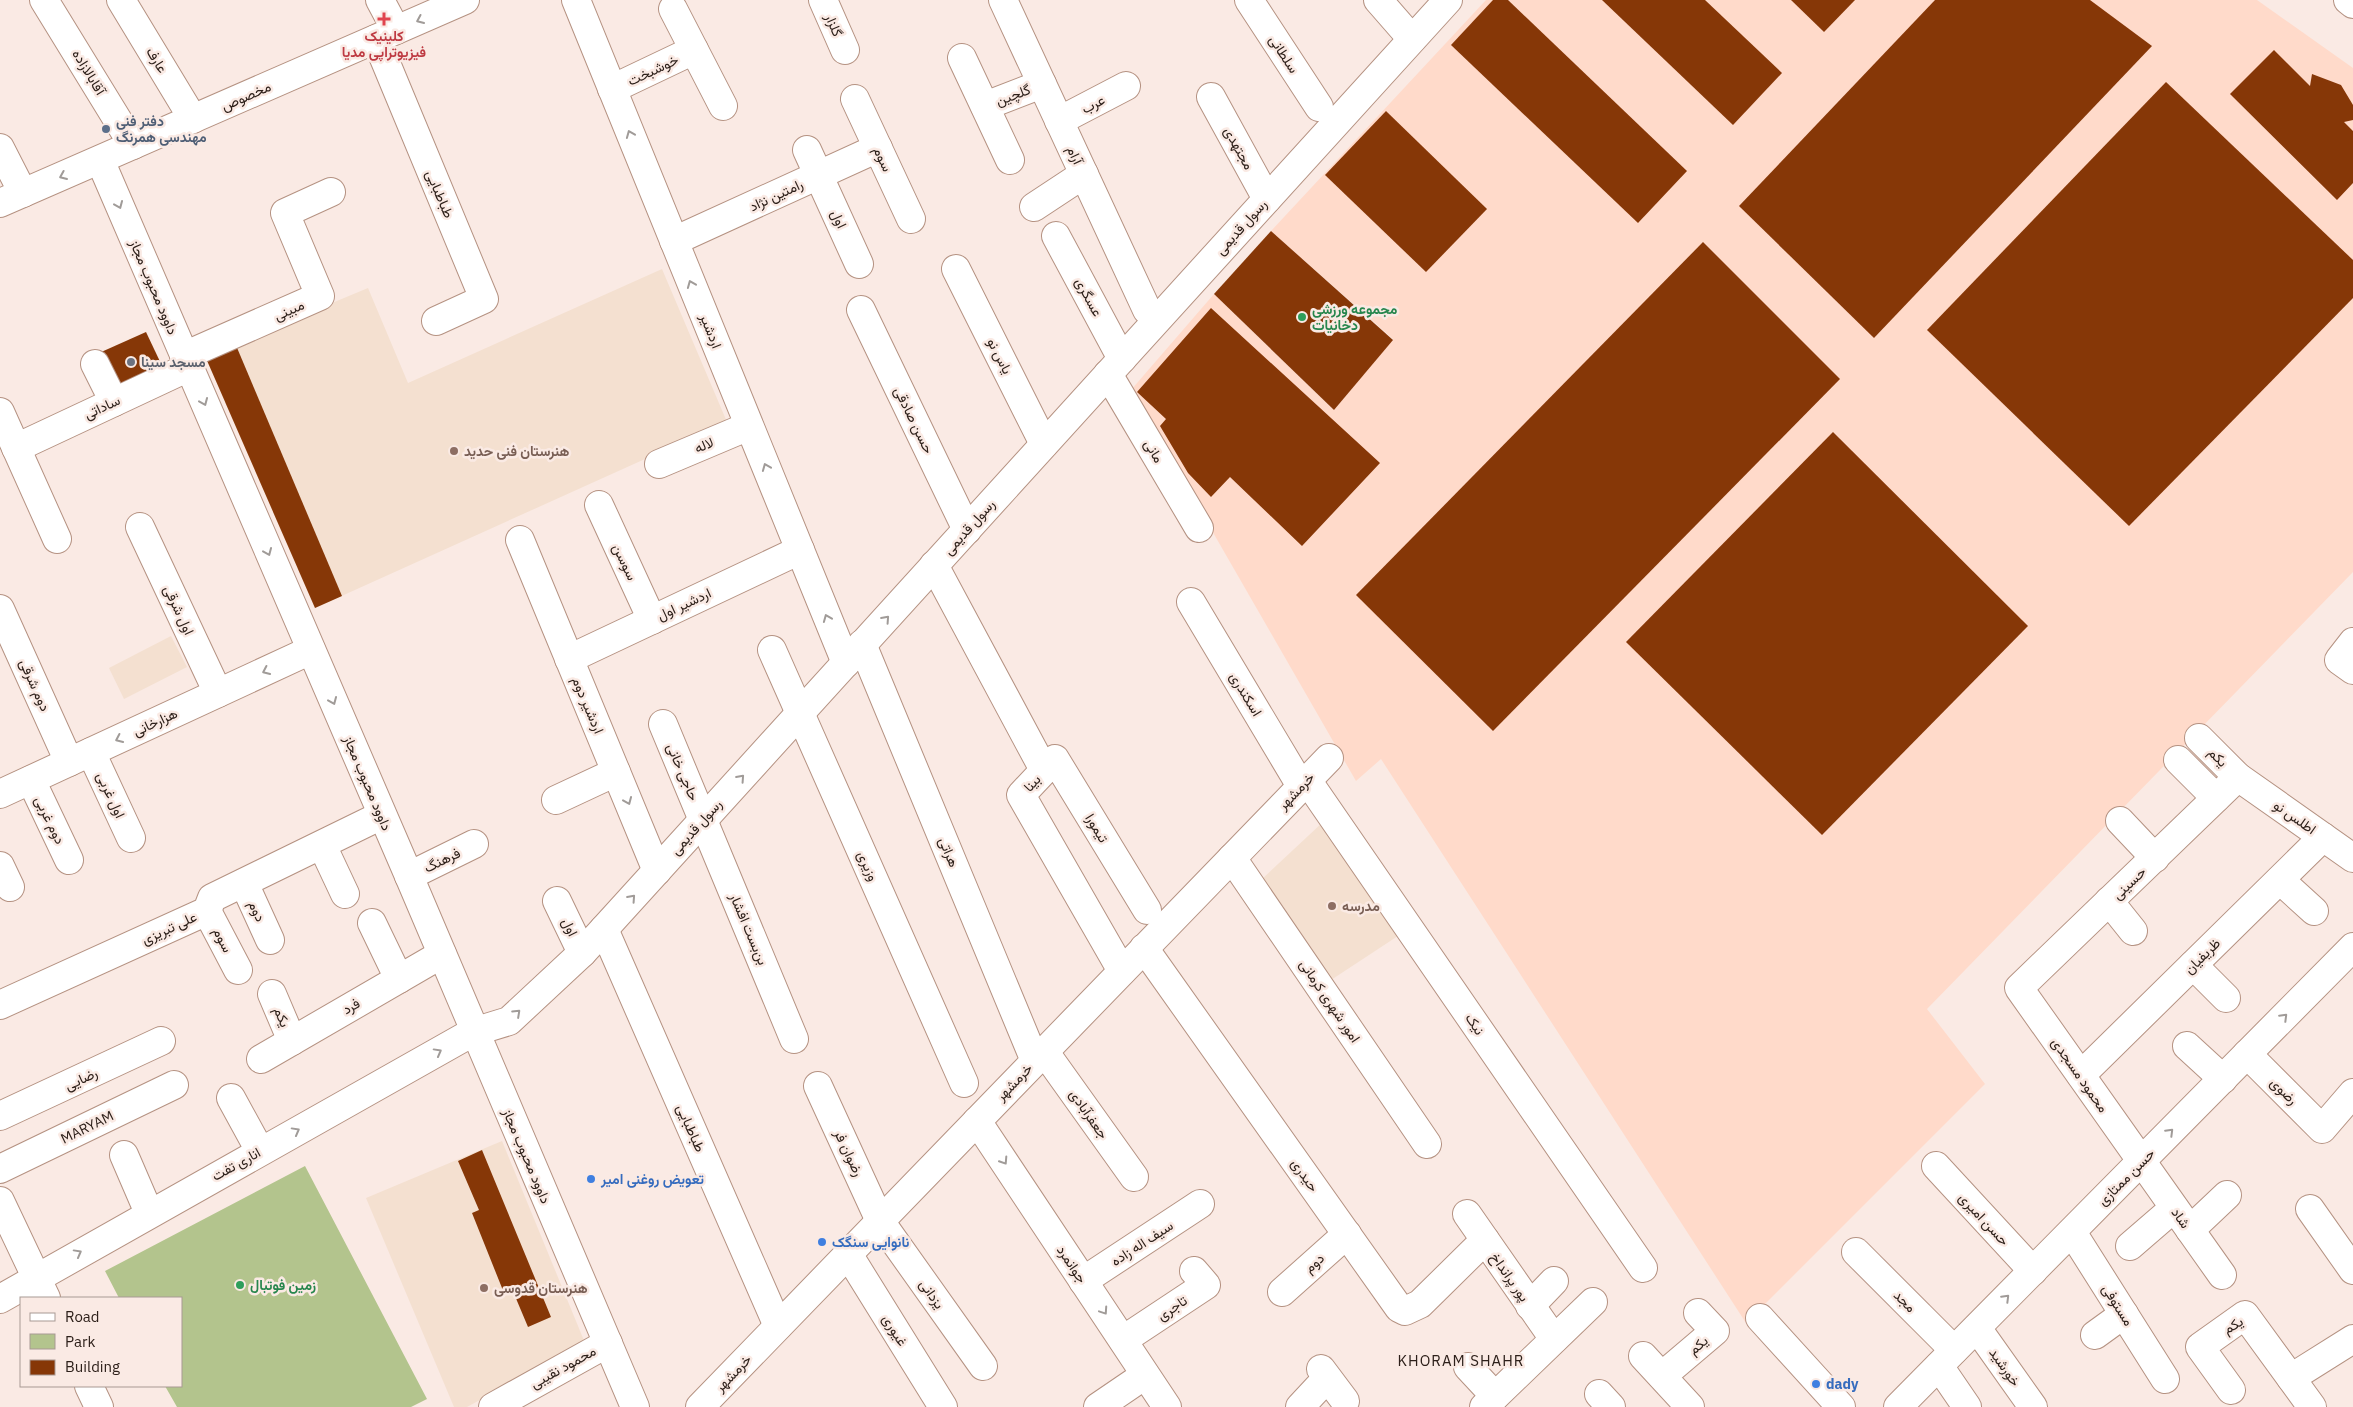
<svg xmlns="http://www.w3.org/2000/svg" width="2353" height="1407" font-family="'IBM Plex Sans',Vazirmatn,sans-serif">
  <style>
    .built { fill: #ffdaca }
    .education { fill: #f4e0d0 }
    .green { fill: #b3c48d }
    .building { fill: #863707 }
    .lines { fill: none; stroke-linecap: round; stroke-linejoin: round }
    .minor-casing { stroke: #b59282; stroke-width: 30 }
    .major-casing { stroke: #b59282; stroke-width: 30 }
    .minor { stroke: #fff; stroke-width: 28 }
    .major { stroke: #fff; stroke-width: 28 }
    .oneway { stroke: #a09b98 }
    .health-dot { fill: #e0444e; stroke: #faeae4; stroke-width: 2 }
    .service-dot { fill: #5c6f8a; stroke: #faeae4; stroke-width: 2 }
    .leisure-dot { fill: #2e9e5b; stroke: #faeae4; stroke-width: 2 }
    .worship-dot { fill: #6b7280; stroke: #faeae4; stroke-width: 2 }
    .education-dot { fill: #8d6e63; stroke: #faeae4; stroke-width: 2 }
    .shop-dot { fill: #3f7fe0; stroke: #faeae4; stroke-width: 2 }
    .labels { text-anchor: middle; stroke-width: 5; stroke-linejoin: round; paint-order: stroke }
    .street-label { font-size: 14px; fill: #2d201a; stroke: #faeae4 }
    .health-label { font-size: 14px; font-weight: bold; fill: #be3a42; stroke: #faeae4 }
    .service-label { font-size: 14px; font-weight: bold; fill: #4e5e75; stroke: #faeae4; text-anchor: start }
    .leisure-label { font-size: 14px; font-weight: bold; fill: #27864d; stroke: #faeae4; text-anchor: start }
    .worship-label { font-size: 14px; font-weight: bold; fill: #5b616d; stroke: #faeae4; text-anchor: start }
    .education-label { font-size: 14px; font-weight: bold; fill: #785e54; stroke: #faeae4; text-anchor: start }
    .shop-label { font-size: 14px; font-weight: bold; fill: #366cbe; stroke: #faeae4; text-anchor: start }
    .neighbourhood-label { font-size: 15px; letter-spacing: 1px; fill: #2d201a; stroke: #faeae4 }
  </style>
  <rect width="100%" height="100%" fill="#faeae4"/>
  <path class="built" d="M 1486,0 L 2257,0 L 2353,68 L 2353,572 L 1927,1009 L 1985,1084 L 1746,1323 L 1381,759 L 1356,781 L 1131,390 L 1214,294 L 1334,410 L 1393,339 L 1271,231 Z"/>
  <g class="education">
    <path d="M 662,269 L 727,422 L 315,608 L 205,356 L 368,288 L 408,383 Z"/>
    <path d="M 171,636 L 187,667 L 124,699 L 109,668 Z"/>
    <path d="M 1323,822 L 1404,932 L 1331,980 L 1262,879 Z"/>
    <path d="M 502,1141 L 585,1343 L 467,1407 L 454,1407 L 366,1198 Z"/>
  </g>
  <path class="green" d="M 305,1166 L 427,1399 L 411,1407 L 177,1407 L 165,1386 L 181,1386 L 181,1298 L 119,1298 L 105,1271 Z"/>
  <g class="building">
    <path d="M 1493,0 L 1508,0 L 1687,171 L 1638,223 L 1451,45 Z"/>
    <path d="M 1602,0 L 1705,0 L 1782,73 L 1733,125 Z"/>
    <path d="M 1791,0 L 1855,0 L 1824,32 Z"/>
    <path d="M 1935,0 L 2090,0 L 2152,46 L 1874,338 L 1739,206 Z"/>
    <path d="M 2274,50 L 2310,86 L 2312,74 L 2341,85 L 2353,105 L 2353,120 L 2344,122 L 2353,131 L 2353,183 L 2337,200 L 2230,94 Z"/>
    <path d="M 2166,82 L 2353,260 L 2353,298 L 2129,526 L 1927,330 Z"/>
    <path d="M 1386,111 L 1487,209 L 1426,272 L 1325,175 Z"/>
    <path d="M 1271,231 L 1393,340 L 1334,410 L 1214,294 Z"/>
    <path d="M 1703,242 L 1840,379 L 1493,731 L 1356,595 Z"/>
    <path d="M 1211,308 L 1380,463 L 1302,546 L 1230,477 L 1211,497 L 1188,473 L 1160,426 L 1166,419 L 1137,392 Z"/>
    <path d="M 146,332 L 164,370 L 117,392 L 99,353 Z"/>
    <path d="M 235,343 L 342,596 L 315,608 L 205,356 Z"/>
    <path d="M 1833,432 L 2028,626 L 1822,835 L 1626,642 Z"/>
    <path d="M 482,1150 L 551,1317 L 528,1327 L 512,1289 L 504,1293 L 472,1213 L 479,1210 L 458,1161 Z"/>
  </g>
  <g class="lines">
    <g class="minor-casing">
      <g id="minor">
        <path d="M 44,0 L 133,145"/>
        <path d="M 121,0 L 193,119"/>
        <path d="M 380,0 L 396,30"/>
        <path d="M 576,0 L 846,663"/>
        <path d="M 823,0 L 845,50"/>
        <path d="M 1003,0 L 1147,310"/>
        <path d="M 1249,0 L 1319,107"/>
        <path d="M 1378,0 L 1412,39"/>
        <path d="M 673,9 L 723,106"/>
        <path d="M 376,39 L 484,299 L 436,321"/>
        <path d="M 962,58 L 1010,160"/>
        <path d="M 612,89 L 694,50"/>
        <path d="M 1211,97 L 1267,199"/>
        <path d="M 855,99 L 911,219"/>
        <path d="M 985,106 L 1042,84"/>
        <path d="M 1059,121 L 1126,86"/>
        <path d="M 0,148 L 23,193"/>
        <path d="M 807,150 L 859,264"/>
        <path d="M 1034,207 L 1084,174"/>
        <path d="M 1056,236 L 1122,359"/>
        <path d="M 674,241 L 878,148"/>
        <path d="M 956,269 L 1044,444"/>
        <path d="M 861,310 L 967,530"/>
        <path d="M 184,356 L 320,296 L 285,213 L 331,192"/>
        <path d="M 95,364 L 114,402"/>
        <path d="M 1108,374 L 1199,528"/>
        <path d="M 0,412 L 57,539"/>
        <path d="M 16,448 L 189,367"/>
        <path d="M 659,464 L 749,426"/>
        <path d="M 599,505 L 652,620"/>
        <path d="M 140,527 L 218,693"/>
        <path d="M 520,540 L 657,871"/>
        <path d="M 934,565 L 1044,770"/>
        <path d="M 1191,602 L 1301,786"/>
        <path d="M 0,609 L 69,762"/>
        <path d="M 2353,642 L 2339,660 L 2353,670"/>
        <path d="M 862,644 L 1035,1061"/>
        <path d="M 772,650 L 964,1083"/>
        <path d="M 569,659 L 800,550"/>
        <path d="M 663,724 L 794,1039"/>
        <path d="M 2199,738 L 2238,777 L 2353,858"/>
        <path d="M 91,752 L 131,838"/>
        <path d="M 2178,760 L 2216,798"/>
        <path d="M 31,780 L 69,860"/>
        <path d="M 1307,780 L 1643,1268"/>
        <path d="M 0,794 L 311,650"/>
        <path d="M 556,800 L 616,772"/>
        <path d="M 2120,821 L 2155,858"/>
        <path d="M 322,845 L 345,894"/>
        <path d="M 1232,858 L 1427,1144"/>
        <path d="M 0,866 L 10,887"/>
        <path d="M 409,876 L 474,844"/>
        <path d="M 2280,880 L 2314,911"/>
        <path d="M 244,883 L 270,940"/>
        <path d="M 557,901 L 582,953"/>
        <path d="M 2109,901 L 2133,931"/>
        <path d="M 207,911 L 238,970"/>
        <path d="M 372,923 L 399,979"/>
        <path d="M 604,929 L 778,1326"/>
        <path d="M 1144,948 L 1399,1308 L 1405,1311 L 1420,1304 L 1485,1240"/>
        <path d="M 2193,965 L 2226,998"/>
        <path d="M 1122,971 L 1021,795 L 1055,759 L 1147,910"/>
        <path d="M 272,994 L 292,1041"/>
        <path d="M 0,1005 L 207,911 L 212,898 L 382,815"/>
        <path d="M 2187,1046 L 2223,1079"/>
        <path d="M 1044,1051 L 1134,1177"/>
        <path d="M 2247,1054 L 2322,1129 L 2353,1093"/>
        <path d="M 261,1059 L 442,954"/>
        <path d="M 2081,1075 L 2323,837"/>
        <path d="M 818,1086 L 880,1221 L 983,1366"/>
        <path d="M 231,1098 L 260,1151"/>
        <path d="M 0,1116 L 161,1041"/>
        <path d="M 977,1121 L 1167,1407"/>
        <path d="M 124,1155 L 149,1213"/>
        <path d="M 1936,1166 L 2033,1271"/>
        <path d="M 0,1169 L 174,1085"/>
        <path d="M 0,1201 L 46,1298"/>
        <path d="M 2310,1209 L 2353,1270"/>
        <path d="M 1467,1214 L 1554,1339"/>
        <path d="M 2190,1230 L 2227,1195"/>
        <path d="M 2072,1232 L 2165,1379"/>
        <path d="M 2130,1246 L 2174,1208"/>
        <path d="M 1856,1252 L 1954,1350"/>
        <path d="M 848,1254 L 943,1407"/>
        <path d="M 2222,1275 L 2019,988 L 2238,777"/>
        <path d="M 1083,1281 L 1200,1204"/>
        <path d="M 1282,1292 L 1347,1234"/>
        <path d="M 0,1299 L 473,1032 L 509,1021 L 582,953 L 604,929 L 1448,0"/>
        <path d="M 1530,1306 L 1554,1281"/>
        <path d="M 1760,1318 L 1841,1407"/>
        <path d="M 1977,1328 L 2033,1407"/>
        <path d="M 2095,1335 L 2124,1314"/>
        <path d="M 1123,1340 L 1206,1285 L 1194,1271"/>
        <path d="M 1643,1356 L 1690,1407"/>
        <path d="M 1939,1366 L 1967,1407"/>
        <path d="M 1468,1367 L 1495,1396"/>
        <path d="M 1321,1369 L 1345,1401"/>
        <path d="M 1662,1376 L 1715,1331 L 1698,1313"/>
        <path d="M 2291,1378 L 2353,1339"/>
        <path d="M 89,1386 L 99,1407"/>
        <path d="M 2231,1390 L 2200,1347 L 2245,1315 L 2312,1407"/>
        <path d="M 1599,1394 L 1611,1407"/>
        <path d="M 493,1407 L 608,1343"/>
        <path d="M 700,1407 L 1329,758"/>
        <path d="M 1098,1407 L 1145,1375"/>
        <path d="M 1300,1407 L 1327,1378"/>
        <path d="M 1484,1407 L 1593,1302"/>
        <path d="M 1898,1407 L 2353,947"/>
      </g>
    </g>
    <g class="major-casing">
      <g id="major">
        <path d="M 2348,0 L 2353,4"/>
        <path d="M 100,160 L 409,876 L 635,1407"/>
        <path d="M 0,203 L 465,0"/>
      </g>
    </g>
    <use href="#minor" class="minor"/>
    <use href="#major" class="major"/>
  </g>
  <defs><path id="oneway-chevron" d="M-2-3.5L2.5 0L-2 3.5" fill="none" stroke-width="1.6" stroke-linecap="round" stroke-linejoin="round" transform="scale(1.25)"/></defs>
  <g class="oneway">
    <use href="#oneway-chevron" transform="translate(420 20) rotate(156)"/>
    <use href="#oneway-chevron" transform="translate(630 134) rotate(-112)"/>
    <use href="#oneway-chevron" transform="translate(63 176) rotate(157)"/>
    <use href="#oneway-chevron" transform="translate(119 205) rotate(67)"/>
    <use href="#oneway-chevron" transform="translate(691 284) rotate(-112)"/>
    <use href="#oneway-chevron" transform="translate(204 402) rotate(67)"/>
    <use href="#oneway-chevron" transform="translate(766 467) rotate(-112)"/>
    <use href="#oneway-chevron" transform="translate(268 552) rotate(67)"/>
    <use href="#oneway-chevron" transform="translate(827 618) rotate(-112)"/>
    <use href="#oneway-chevron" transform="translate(886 619) rotate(-48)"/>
    <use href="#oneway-chevron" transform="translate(266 671) rotate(155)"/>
    <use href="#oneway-chevron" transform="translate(333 701) rotate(67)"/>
    <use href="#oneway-chevron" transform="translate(119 739) rotate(155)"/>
    <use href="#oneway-chevron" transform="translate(741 778) rotate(-48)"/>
    <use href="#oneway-chevron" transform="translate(628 801) rotate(67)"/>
    <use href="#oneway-chevron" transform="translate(632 898) rotate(-48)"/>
    <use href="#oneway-chevron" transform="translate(517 1013) rotate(-43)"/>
    <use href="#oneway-chevron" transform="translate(2284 1017) rotate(-45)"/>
    <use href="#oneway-chevron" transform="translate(438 1052) rotate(-29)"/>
    <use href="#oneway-chevron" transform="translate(296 1131) rotate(-29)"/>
    <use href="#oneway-chevron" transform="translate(2170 1132) rotate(-45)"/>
    <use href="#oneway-chevron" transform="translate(1004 1161) rotate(57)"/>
    <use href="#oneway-chevron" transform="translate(78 1253) rotate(-29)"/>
    <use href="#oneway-chevron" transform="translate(2006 1298) rotate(-45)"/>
    <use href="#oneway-chevron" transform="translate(1104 1311) rotate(56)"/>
  </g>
  <path class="health-dot" d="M381.5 11.5h5v5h5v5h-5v5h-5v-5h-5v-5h5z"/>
  <circle class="service-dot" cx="106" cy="129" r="5"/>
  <g class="leisure-dot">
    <circle cx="1302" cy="317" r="5"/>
    <circle cx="240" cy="1285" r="5"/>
  </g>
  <circle class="worship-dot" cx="131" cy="362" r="5"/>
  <g class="education-dot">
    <circle cx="454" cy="451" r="5"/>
    <circle cx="1332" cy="906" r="5"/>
    <circle cx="484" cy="1288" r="5"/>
  </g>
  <g class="shop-dot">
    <circle cx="591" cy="1179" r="5"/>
    <circle cx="822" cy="1242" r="5"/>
    <circle cx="1816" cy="1384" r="5"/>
  </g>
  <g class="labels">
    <g class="street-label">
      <text transform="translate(834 25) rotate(67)" y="5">گلزار</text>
      <text transform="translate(1284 54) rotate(57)" y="5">سلطانی</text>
      <text transform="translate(157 60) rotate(59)" y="5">عارف</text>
      <text transform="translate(653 70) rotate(-25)" y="5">خوشبخت</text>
      <text transform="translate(89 72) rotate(59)" y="5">آقابالازاده</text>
      <text transform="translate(1013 95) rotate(-21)" y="5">گلچین</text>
      <text transform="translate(246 96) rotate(-24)" y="5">مخصوص</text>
      <text transform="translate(1093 104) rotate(-28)" y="5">عرب</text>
      <text transform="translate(1239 148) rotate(61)" y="5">مجتهدی</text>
      <text transform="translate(1075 155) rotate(65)" y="5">آرام</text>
      <text transform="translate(883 159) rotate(65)" y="5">سوم</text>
      <text transform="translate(440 194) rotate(67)" y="5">طباطبایی</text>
      <text transform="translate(776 195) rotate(-25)" y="5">رامتین نژاد</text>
      <text transform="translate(839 219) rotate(65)" y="5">اول</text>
      <text transform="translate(1241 227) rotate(-48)" y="5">رسول قدیمی</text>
      <text transform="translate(154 287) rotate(67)" y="5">داوود محبوب مجاز</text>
      <text transform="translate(1089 297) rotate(62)" y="5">عسگری</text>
      <text transform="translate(289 310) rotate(-24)" y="5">مبینی</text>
      <text transform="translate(711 331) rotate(68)" y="5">اردشیر</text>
      <text transform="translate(1000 356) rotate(63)" y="5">یاس نو</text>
      <text transform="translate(102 407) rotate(-25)" y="5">ساداتی</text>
      <text transform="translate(914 420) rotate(64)" y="5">حسن صادقی</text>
      <text transform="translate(704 445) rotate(-23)" y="5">لاله</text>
      <text transform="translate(1154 451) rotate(59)" y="5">مانی</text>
      <text transform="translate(969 527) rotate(-48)" y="5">رسول قدیمی</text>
      <text transform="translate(625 562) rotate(65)" y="5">سوسن</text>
      <text transform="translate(684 604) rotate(-25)" y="5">اردشیر اول</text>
      <text transform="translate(179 610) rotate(65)" y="5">اول شرقی</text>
      <text transform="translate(35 685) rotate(66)" y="5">دوم شرقی</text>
      <text transform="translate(1246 694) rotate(59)" y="5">اسکندری</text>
      <text transform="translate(588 705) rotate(67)" y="5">اردشیر دوم</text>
      <text transform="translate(155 722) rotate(-25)" y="5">هزارخانی</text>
      <text transform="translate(2218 757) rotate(45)" y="5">یکم</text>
      <text transform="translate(683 772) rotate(67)" y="5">حاجی خانی</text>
      <text transform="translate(368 783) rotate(67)" y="5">داوود محبوب مجاز</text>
      <text transform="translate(1032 783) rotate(-47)" y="5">بینا</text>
      <text transform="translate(1296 791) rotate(-46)" y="5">خرمشهر</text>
      <text transform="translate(111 795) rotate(65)" y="5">اول غربی</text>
      <text transform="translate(2295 817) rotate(35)" y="5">اطلس نو</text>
      <text transform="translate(50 820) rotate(64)" y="5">دوم غربی</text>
      <text transform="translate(696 827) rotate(-48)" y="5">رسول قدیمی</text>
      <text transform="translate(1097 828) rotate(59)" y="5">تیمورا</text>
      <text transform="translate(949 852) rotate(67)" y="5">هراتی</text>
      <text transform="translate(442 860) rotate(-26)" y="5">فرهنگ</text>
      <text transform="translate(868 866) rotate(66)" y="5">وزیری</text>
      <text transform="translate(2129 883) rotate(-44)" y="5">حسینی</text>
      <text transform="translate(257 911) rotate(65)" y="5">دوم</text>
      <text transform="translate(570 927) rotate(64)" y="5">اول</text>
      <text transform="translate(169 928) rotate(-25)" y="5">علی تبریزی</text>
      <text transform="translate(749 929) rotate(67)" y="5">بن‌بست افشار</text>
      <text transform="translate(223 940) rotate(63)" y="5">سوم</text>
      <text transform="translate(2202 956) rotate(-45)" y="5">ظریفیان</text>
      <text transform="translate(1330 1001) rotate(56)" y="5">امور شهری کرمانی</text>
      <text transform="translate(351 1006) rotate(-30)" y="5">فرد</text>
      <text transform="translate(282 1017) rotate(67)" y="5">یکم</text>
      <text transform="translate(1475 1024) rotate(56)" y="5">نیک</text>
      <text transform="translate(2080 1075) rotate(55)" y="5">محمود مسجدی</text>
      <text transform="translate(81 1079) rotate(-25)" y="5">رضایی</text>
      <text transform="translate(1014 1082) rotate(-46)" y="5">خرمشهر</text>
      <text transform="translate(2284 1091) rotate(45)" y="5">رضوی</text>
      <text transform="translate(1089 1114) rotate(55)" y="5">جعفرآبادی</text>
      <text transform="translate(87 1127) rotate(-26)" y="5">MARYAM</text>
      <text transform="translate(691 1128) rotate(66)" y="5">طباطبایی</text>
      <text transform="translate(849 1153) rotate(65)" y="5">رضوان فر</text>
      <text transform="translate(527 1156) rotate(67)" y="5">داوود محبوب مجاز</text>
      <text transform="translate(236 1164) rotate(-29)" y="5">اناری تفت</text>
      <text transform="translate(1305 1175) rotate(55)" y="5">حیدری</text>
      <text transform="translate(2126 1177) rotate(-45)" y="5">حسن ممتازی</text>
      <text transform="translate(2181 1218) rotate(55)" y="5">شاد</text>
      <text transform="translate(1984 1219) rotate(47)" y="5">حسن امیری</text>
      <text transform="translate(1142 1243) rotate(-33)" y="5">سیف اله زاده</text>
      <text transform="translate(1314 1263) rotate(-42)" y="5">دوم</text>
      <text transform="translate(1072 1264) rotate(56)" y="5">جوانمرد</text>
      <text transform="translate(1510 1277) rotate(55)" y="5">پور پرانداخ</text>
      <text transform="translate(932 1294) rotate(55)" y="5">یزدانی</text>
      <text transform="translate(1905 1301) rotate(45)" y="5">مجد</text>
      <text transform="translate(2118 1305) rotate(58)" y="5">مستوفی</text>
      <text transform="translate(1172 1308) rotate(-34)" y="5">تاجری</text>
      <text transform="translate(2233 1325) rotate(-31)" y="5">یکم</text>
      <text transform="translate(895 1330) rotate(58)" y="5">غیوری</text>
      <text transform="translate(1698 1345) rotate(-41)" y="5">یکم</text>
      <text transform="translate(563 1367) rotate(-29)" y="5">محمود نقیبی</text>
      <text transform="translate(2005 1367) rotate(55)" y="5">خورشید</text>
      <text transform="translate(733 1373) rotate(-46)" y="5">خرمشهر</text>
    </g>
    <g class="health-label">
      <text x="384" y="41">کلینیک<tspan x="384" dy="16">فیزیوتراپی مدیا</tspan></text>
    </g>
    <g class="service-label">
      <text x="116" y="126">دفتر فنی<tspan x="116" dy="16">مهندسی همرنگ</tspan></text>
    </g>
    <g class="leisure-label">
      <text x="1312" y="314">مجموعه ورزشی<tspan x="1312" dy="16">دخانیات</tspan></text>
      <text x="250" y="1290">زمین فوتبال</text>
    </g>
    <g class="worship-label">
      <text x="141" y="367">مسجد سینا</text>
    </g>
    <g class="education-label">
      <text x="464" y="456">هنرستان فنی حدید</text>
      <text x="1342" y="911">مدرسه</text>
      <text x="494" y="1293">هنرستان قدوسی</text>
    </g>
    <g class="shop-label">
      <text x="601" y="1184">تعویض روغنی امیر</text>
      <text x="832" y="1247">نانوایی سنگک</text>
      <text x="1826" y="1389">dady</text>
    </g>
    <g class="neighbourhood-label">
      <text x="1461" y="1366">KHORAM SHAHR</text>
    </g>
  </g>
  <rect x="20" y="1297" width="162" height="90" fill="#faeae4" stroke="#a89993"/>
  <rect x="30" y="1313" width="25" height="8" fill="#ffffff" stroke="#a89993"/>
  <text x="65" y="1322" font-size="15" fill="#2d201a">Road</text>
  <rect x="30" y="1334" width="25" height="15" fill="#b3c48d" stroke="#a89993"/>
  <text x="65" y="1347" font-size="15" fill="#2d201a">Park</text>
  <rect x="30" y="1360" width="25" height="15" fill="#863707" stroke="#a89993"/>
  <text x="65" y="1372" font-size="15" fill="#2d201a">Building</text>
</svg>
